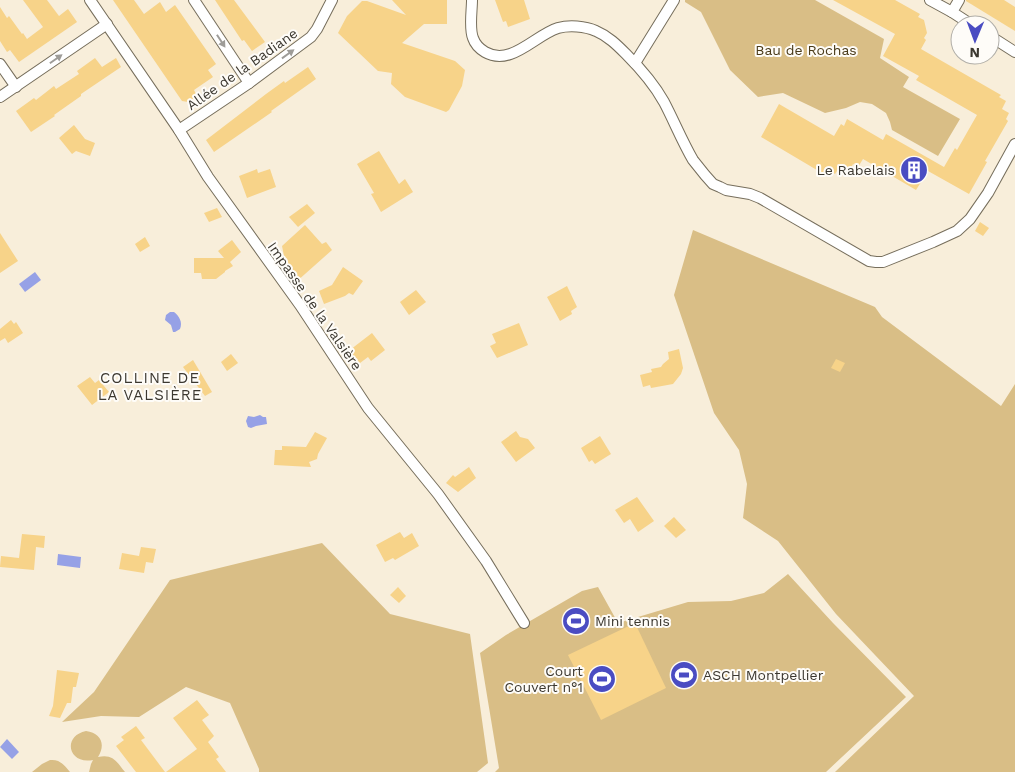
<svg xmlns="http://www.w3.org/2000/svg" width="1015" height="772" font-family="'Work Sans',sans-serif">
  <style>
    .green { fill: #d9be86 }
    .water { fill: #96a1e6 }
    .building { fill: #f7d389 }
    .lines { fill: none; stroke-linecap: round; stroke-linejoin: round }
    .minor-casing { stroke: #766e5c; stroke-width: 12 }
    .minor { stroke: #fff; stroke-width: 10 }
    .oneway { fill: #9e9c98 }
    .labels { text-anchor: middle; stroke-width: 4; stroke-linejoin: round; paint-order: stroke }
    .park-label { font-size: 14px; fill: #493a19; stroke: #fefcf8 }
    .street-label { font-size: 14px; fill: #3c3830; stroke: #fefcf8 }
    .poi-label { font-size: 14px; fill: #3c3830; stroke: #fefcf8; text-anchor: end }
    .neighbourhood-label { font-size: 15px; letter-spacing: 1px; fill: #3c3830; stroke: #fefcf8 }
  </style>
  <rect width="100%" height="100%" fill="#f8eeda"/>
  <g class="green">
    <path d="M 685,0 L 815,0 L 884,39 L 880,58 L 909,77 L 903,87 L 960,119 L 938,156 L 892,130 L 890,122 L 886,113 L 872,104 L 860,102 L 846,108 L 825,113 L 783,93 L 758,97 L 730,70 L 701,12 L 685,2 Z"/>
    <path d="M 693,230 L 875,307 L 882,317 L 1001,406 L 1015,384 L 1015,772 L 835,772 L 914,696 L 836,614 L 778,541 L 743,518 L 747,484 L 739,450 L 714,413 L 674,295 Z"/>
    <path d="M 322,543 L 390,614 L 470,634 L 488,763 L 477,772 L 259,772 L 259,769 L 230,703 L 186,687 L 139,717 L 101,716 L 62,722 L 94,692 L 170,580 Z"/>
    <path d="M 788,574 L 833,623 L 906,697 L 826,772 L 495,772 L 499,768 L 480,653 L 506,635 L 582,591 L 598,587 L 618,623 L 688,602 L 731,601 L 764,593 Z"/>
    <path d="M 86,731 C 101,733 106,744 98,757 C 113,754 116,761 125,772 L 89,772 L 91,764 L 93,760 C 68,765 62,736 86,731 Z"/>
    <path d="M 50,760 C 60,759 64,765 70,772 L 32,772 L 42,764 Z"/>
  </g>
  <g class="water">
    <path d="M 35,272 L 41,280 L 25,292 L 19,284 Z"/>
    <path d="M 170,312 L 174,312 C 179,316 183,322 180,329 L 175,332 L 173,332 L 171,325 L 165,320 L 166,315 Z"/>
    <path d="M 260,415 L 263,417 L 266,417 L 267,424 L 256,426 L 251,428 L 248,427 L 246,421 L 248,416 L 254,417 Z"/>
    <path d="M 58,554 L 81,557 L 80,568 L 57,565 Z"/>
    <path d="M 7,739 L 19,752 L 12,759 L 0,747 Z"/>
  </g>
  <g class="building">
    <path d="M 23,0 L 47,0 L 59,16 L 68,9 L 77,22 L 19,62 L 10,50 L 7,52 L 0,41 L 0,7 L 7,18 L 9,16 L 22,34 L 23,33 L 27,39 L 43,27 Z"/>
    <path d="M 113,0 L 134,0 L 144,14 L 160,2 L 166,12 L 175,5 L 216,64 L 208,70 L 213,77 L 194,90 L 197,96 L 188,102 L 182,101 Z"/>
    <path d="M 215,0 L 234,0 L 265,42 L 252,51 L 244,40 L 242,41 Z"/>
    <path d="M 392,0 L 447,0 L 447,24 L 424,24 L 402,43 L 455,61 L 465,70 L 462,86 L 449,110 L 446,112 L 405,97 L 391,84 L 392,73 L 378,71 L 338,33 L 347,16 L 362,1 L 367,1 L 406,15 Z"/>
    <path d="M 495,0 L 524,0 L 530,19 L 508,27 L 506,21 L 503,22 Z"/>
    <path d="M 833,0 L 895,0 L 920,14 L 918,17 L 924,20 L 927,33 L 924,38 L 926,40 L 921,49 L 1001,95 L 999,97 L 1006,101 L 1002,109 L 1009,113 L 1006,119 L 1008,121 L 985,161 L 987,162 L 969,194 L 928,171 L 916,190 L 863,159 L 858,167 L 853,164 L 850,170 L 847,168 L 837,171 L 835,174 L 829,170 L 827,176 L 761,137 L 779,104 L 834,136 L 841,124 L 844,126 L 847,119 L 883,140 L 886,134 L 944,167 L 955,148 L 957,150 L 977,115 L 916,80 L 919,76 L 883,56 L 895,34 Z"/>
    <path d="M 966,0 L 1004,0 L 1015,7 L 1015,31 L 966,1 Z"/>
    <path d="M 95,58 L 102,67 L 116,58 L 121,67 L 81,94 L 81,96 L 54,115 L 55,116 L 31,132 L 16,111 L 34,98 L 36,100 L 54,86 L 56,89 L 79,74 L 77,71 Z"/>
    <path d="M 308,67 L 316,79 L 271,111 L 272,112 L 214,152 L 206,140 L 266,94 L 284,81 L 285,83 Z"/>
    <path d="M 74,125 L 85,139 L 95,143 L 90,156 L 76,151 L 72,154 L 59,138 Z"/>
    <path d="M 379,151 L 399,184 L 405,179 L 413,192 L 381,212 L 371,194 L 374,193 L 357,164 Z"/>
    <path d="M 257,169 L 258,173 L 270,169 L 276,187 L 247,198 L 239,176 Z"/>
    <path d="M 307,204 L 315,213 L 298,227 L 289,217 Z"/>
    <path d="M 217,208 L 222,217 L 209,222 L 204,213 Z"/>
    <path d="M 980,222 L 989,228 L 983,236 L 975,231 Z"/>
    <path d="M 305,225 L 322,244 L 326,242 L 332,250 L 296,282 L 282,264 L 285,261 L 282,246 Z"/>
    <path d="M 0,233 L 18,261 L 0,273 Z"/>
    <path d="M 145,237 L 150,246 L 140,252 L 135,244 Z"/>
    <path d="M 232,240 L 241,252 L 230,262 L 233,266 L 225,271 L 225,272 L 216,279 L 202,279 L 201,273 L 194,273 L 194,258 L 224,258 L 218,251 Z"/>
    <path d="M 343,267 L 363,281 L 353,295 L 349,293 L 345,296 L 324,304 L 319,291 L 332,285 Z"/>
    <path d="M 567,286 L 577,307 L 571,311 L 572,314 L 560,321 L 547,297 Z"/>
    <path d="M 416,290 L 426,302 L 409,315 L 400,302 Z"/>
    <path d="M 11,320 L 14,324 L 16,322 L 23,333 L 8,343 L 5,338 L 0,341 L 0,329 Z"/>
    <path d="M 519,323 L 528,345 L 497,358 L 490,346 L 496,343 L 492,334 Z"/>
    <path d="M 372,333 L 385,350 L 371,361 L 368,357 L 356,366 L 346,353 Z"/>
    <path d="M 679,349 L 683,368 L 681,374 L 673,384 L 651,388 L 650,385 L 643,387 L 640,375 L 652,372 L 651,369 L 661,367 L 663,364 L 669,359 L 668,352 Z"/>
    <path d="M 231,354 L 238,363 L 227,371 L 221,362 Z"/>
    <path d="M 836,359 L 845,363 L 840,372 L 831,368 Z"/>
    <path d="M 193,360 L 212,392 L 205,396 L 183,367 Z"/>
    <path d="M 90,377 L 95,383 L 99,380 L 109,392 L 92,405 L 77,386 Z"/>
    <path d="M 516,431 L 520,437 L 528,439 L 535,448 L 516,462 L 501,442 Z"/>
    <path d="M 315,432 L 327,438 L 318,454 L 317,459 L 309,462 L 311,467 L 274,465 L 275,450 L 282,450 L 282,446 L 306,447 Z"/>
    <path d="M 600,436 L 611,454 L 595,464 L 592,460 L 589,462 L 581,448 Z"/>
    <path d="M 469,467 L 476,478 L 458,492 L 446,483 L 453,475 L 455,477 Z"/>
    <path d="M 637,497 L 654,521 L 638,532 L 630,519 L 624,523 L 615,510 Z"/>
    <path d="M 674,517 L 686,530 L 676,538 L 664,526 Z"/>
    <path d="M 400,532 L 404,538 L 412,533 L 419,546 L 395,560 L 393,558 L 385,562 L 376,545 Z"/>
    <path d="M 22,534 L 45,536 L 44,548 L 36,547 L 34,570 L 0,567 L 1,556 L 19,558 Z"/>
    <path d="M 141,547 L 156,549 L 153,563 L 146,562 L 144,573 L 119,569 L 122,553 L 139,556 Z"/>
    <path d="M 398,587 L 406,596 L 399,603 L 390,595 Z"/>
    <path d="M 635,623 L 666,688 L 601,720 L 568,655 Z"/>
    <path d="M 57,670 L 79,673 L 76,687 L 73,687 L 71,703 L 67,703 L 60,718 L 49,716 L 53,706 Z"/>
    <path d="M 197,700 L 209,715 L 202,720 L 214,736 L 208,742 L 219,757 L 216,759 L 226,772 L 166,772 L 197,749 L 173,718 Z"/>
    <path d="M 136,726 L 145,738 L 141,740 L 165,772 L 136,772 L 116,746 L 124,740 L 121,737 Z"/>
  </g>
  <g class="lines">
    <g class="minor-casing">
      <g id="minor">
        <path d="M 90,0 L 179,130 L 208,177 L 300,305 L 368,408 L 438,494 L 486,561 L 524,623"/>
        <path d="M 194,0 L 249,83"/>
        <path d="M 472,0 C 472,11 469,28 473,38 C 475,44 480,49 485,52 C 511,67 535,35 558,28 C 569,25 585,26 596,31 C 608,36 617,45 626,54 C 640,68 654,84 664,102 C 674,121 682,141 693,160 L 705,175 L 713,184 L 720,187 L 726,190 L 750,194 L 760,198 L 869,261 L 876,262 L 883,262 L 933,242 L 957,231 L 970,219 L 988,193 L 1015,144"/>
        <path d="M 930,0 L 952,12"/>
        <path d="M 959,0 L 952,12 L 972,25"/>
        <path d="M 990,36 L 1015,52"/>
        <path d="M 635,63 L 674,0"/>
        <path d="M 0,64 L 16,87"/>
        <path d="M 0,97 L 107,24"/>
        <path d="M 179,130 L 249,83 L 311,37 L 317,29 L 332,0"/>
      </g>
    </g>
    <use href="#minor" class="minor"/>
  </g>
  <defs><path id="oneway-solid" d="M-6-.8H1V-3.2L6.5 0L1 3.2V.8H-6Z" transform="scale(1.25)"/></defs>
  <g class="oneway">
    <use href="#oneway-solid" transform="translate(221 41) rotate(57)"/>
    <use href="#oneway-solid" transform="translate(288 54) rotate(-36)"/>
    <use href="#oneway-solid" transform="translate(56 59) rotate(-35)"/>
  </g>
  <defs>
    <g id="building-disc" transform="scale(1.4375)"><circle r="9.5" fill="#4a4cc2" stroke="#fefcf8"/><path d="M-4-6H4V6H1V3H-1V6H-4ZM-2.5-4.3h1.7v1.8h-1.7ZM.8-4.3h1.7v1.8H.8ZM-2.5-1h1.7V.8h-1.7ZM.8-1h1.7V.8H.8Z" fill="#fff"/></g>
    <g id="stadium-disc" transform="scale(1.4375)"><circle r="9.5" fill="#4a4cc2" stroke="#fefcf8"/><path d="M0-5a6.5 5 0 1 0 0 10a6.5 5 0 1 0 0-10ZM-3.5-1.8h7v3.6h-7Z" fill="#fff"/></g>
  </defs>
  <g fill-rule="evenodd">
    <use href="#building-disc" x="914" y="170"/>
    <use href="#stadium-disc" x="576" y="621"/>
    <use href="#stadium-disc" x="684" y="675"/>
    <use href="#stadium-disc" x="602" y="679"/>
  </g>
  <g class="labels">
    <g class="park-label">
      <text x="806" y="55">Bau de Rochas</text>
    </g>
    <g class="street-label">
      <text transform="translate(242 69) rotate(-35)" y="5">Allée de la Badiane</text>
      <text transform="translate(315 306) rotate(55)" y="5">Impasse de la Valsière</text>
    </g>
    <g class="poi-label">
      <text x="895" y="175">Le Rabelais</text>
      <text x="595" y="626" text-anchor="start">Mini tennis</text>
      <text x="583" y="676">Court<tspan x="583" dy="16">Couvert n°1</tspan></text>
      <text x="703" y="680" text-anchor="start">ASCH Montpellier</text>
    </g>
    <g class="neighbourhood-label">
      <text x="150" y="383">COLLINE DE<tspan x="150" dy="17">LA VALSIÈRE</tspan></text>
    </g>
  </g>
  <g transform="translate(975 40) rotate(181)"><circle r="24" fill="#fefcf8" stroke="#b0aea8"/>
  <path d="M0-4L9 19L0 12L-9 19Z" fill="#4a4cc2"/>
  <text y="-8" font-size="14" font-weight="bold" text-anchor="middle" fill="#3c3830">N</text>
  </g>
</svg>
